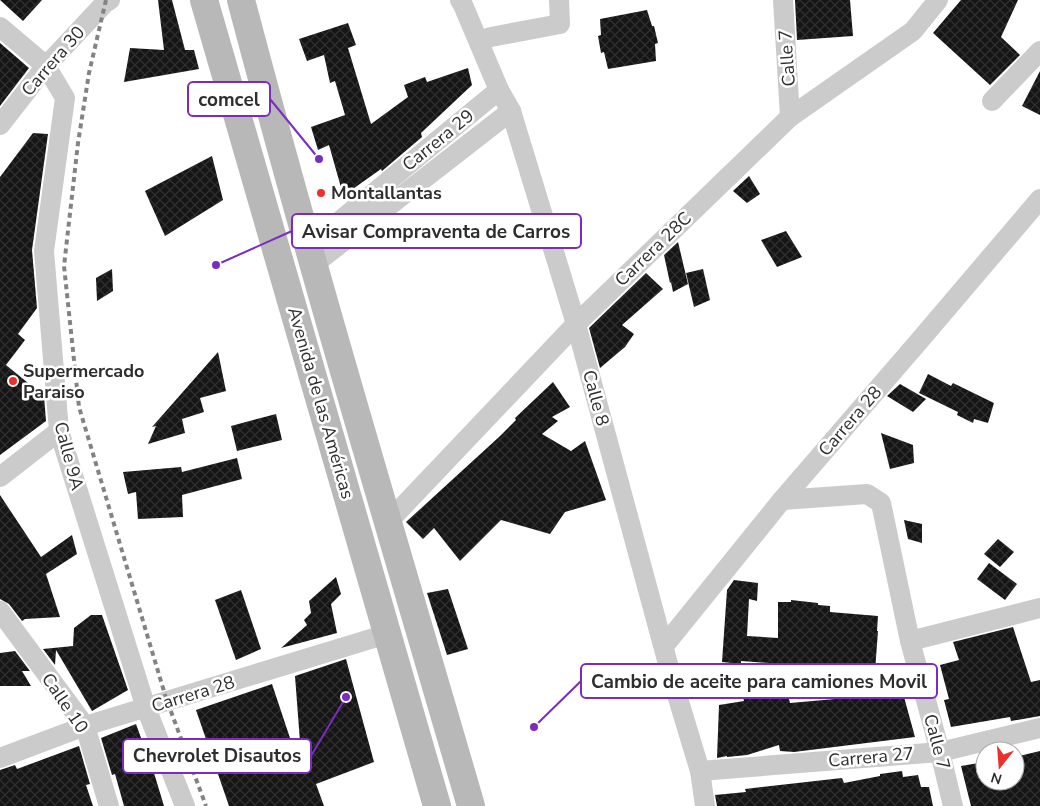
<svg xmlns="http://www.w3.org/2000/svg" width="1040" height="806" font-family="'Nunito Sans',sans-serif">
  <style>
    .building { fill: url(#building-cross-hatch) }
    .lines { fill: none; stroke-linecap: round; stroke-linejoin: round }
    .minor { stroke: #cbcbcb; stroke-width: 20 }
    .secondary { stroke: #b8b8b8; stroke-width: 28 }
    .rail { stroke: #838383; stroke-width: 4; stroke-dasharray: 5 4; stroke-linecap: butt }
    .poi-dot { fill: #ea312c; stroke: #fff; stroke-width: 2 }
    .labels { text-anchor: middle; stroke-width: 5; stroke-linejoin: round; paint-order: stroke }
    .street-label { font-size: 18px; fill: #2e2e2e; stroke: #fff }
    .poi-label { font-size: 18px; font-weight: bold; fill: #2e2e2e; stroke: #fff; text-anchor: start }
    .leader { fill: none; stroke: #7b2cbf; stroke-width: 2 }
    .callout-dot { fill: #7b2cbf; stroke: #fff; stroke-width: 2 }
    .callout { fill: #fff; stroke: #7b2cbf; stroke-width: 2 }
    .callout-label { font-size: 19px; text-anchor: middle; font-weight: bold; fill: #2e2e2e }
  </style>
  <defs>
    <pattern id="building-cross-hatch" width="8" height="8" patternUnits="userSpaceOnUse" patternTransform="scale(1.25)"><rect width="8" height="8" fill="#151515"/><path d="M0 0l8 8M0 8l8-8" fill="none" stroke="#2f2f2f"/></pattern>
  </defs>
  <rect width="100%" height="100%" fill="#fff"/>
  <g class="building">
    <path d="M 0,0 L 42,0 L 23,21 Z"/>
    <path d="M 158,0 L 172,0 L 185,50 L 194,50 L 199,69 L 124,82 L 130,48 L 164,50 Z"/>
    <path d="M 795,0 L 850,0 L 853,36 L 797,40 Z"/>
    <path d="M 961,0 L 1018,0 L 1001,37 L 1020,55 L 990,85 L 933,33 Z"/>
    <path d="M 647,10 L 652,26 L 654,26 L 658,43 L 655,44 L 656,61 L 608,69 L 604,52 L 601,53 L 598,36 L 601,35 L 600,19 Z"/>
    <path d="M 348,23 L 356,45 L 348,48 L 371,124 L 408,97 L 404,85 L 425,77 L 427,82 L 468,68 L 472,85 L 421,133 L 422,137 L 382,171 L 381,169 L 350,191 L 348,187 L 342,191 L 329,145 L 318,150 L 311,127 L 345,115 L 335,81 L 330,83 L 324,55 L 307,61 L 299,39 Z"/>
    <path d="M 0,43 L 29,68 L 0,106 Z"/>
    <path d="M 1040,71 L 1040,115 L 1022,106 Z"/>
    <path d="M 33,133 L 48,134 L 32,250 L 37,308 L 18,334 L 25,340 L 6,365 L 44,396 L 46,421 L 0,455 L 0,177 Z"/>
    <path d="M 212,156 L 223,200 L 165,236 L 145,191 Z"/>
    <path d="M 749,176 L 760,194 L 747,203 L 733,191 Z"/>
    <path d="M 786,231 L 802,257 L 777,267 L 761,240 Z"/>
    <path d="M 678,242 L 688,284 L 673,292 L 671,282 L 670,283 L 664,255 Z"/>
    <path d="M 112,269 L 113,291 L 97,301 L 96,278 Z"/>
    <path d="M 703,269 L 710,300 L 694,307 L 686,273 Z"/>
    <path d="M 646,273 L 663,289 L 622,325 L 634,334 L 625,347 L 600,368 L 589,328 Z"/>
    <path d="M 218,352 L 226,391 L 200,398 L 204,412 L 182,419 L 185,433 L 148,444 L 156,426 L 152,427 Z"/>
    <path d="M 928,374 L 951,386 L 953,383 L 994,403 L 988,423 L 974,419 L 973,423 L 957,415 L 958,412 L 919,393 Z"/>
    <path d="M 553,382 L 570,407 L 552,417 L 558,421 L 542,434 L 571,451 L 585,441 L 606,500 L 565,512 L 550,534 L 501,520 L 460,561 L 434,528 L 423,539 L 406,522 L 499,437 L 516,420 L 515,418 Z"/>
    <path d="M 900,384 L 926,399 L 913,412 L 887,396 Z"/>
    <path d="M 276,414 L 282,440 L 237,451 L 231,426 Z"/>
    <path d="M 881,433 L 913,445 L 914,463 L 890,469 Z"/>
    <path d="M 237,458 L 242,479 L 182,495 L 183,517 L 138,519 L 136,492 L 128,494 L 123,472 L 181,467 L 182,472 Z"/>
    <path d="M 0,495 L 41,557 L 72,535 L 77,554 L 46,574 L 60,617 L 25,619 L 22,621 L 9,604 L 0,599 Z"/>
    <path d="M 904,520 L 922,524 L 922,543 L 908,539 Z"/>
    <path d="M 998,539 L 1014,552 L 1000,567 L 984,554 Z"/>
    <path d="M 989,563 L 1017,584 L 1005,600 L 977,579 Z"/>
    <path d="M 336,577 L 341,594 L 331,604 L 337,633 L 281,648 L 307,625 L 304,620 L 311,613 L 309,601 Z"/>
    <path d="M 734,580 L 758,583 L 757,601 L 749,599 L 747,636 L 778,638 L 778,602 L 791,602 L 791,600 L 818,603 L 818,605 L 830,606 L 830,612 L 878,616 L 877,631 L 878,631 L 875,671 L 741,661 L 741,664 L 722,662 L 727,590 Z"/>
    <path d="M 448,589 L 468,649 L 447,655 L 427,593 Z"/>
    <path d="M 241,590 L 261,649 L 236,660 L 215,600 Z"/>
    <path d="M 91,615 L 102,615 L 128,690 L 92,711 L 56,650 L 55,665 L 43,649 L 73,646 L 74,628 Z"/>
    <path d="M 1013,627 L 1031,682 L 1040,680 L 1040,716 L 1011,721 L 1010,717 L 951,727 L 944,700 L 949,699 L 940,665 L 959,660 L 953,642 Z"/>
    <path d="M 15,651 L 30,671 L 22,671 L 31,686 L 0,686 L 0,653 Z"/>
    <path d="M 346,659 L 374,762 L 316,784 L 324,806 L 229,806 L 196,710 L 272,684 L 296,756 L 301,755 L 295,676 Z"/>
    <path d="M 742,693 L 788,695 L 790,703 L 835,699 L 834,696 L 871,697 L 871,698 L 882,697 L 904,697 L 915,737 L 794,752 L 780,751 L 779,745 L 747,755 L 727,757 L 727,756 L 717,758 L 719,705 L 744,701 Z"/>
    <path d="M 136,724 L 150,763 L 151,763 L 164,806 L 124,806 L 115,774 L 112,775 L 101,738 Z"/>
    <path d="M 79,746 L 90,784 L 86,785 L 93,806 L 0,806 L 0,770 L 15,765 L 17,769 Z"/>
    <path d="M 1040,751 L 1040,806 L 971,806 L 961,766 L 985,762 L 985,781 L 1015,781 L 1015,757 Z"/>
    <path d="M 902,771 L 903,777 L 918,775 L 921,787 L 929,787 L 933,806 L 717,806 L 715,795 L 746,792 L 745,789 L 842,778 L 844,783 L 880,776 L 880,774 Z"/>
  </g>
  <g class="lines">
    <g class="minor">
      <path d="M 460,0 L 463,5 L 499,90 L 511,111 L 576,324 L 671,675 L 700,771 L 705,806"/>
      <path d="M 783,0 L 790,117"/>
      <path d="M 0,27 L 46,66 L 65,98 L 44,251 L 59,431 L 146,708 L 185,806"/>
      <path d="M 479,41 L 491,37 L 560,24 L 559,0"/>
      <path d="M 992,101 L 1040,51"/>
      <path d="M 0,125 L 46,66 L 105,3 L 110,0"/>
      <path d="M 308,247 L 499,90"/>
      <path d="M 313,265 L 511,111"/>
      <path d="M 0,477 L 59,431"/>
      <path d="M 782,500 L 867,494 L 881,503 L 910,641 L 940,752 L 953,806"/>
      <path d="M 388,522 L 576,324 L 790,117 L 913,31 L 938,0"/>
      <path d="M 0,611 L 85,726 L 109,806"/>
      <path d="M 910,641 L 1040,608"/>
      <path d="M 664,646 L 782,500 L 920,340 L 1040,199"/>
      <path d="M 0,758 L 85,726 L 387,634"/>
      <path d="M 700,771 L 940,752 L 1040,728"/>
    </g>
    <g class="secondary">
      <path d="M 204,0 L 437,806"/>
      <path d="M 241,0 C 312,270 393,538 471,806"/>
    </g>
    <path class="rail" d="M 106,0 L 89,73 L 78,143 L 64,266 L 79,407 L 166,698 L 206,806"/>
  </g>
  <g class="poi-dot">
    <circle cx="321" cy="193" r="5"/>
    <circle cx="13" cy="381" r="5"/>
  </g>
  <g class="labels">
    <g class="street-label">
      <text transform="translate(787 58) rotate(-94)" y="6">Calle 7</text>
      <text transform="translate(53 61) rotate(-49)" y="6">Carrera 30</text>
      <text transform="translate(438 140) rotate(-39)" y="6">Carrera 29</text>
      <text transform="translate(653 249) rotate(-44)" y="6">Carrera 28C</text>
      <text transform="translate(596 398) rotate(75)" y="6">Calle 8</text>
      <text transform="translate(321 403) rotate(74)" y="6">Avenida de las Américas</text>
      <text transform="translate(850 421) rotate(-49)" y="6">Carrera 28</text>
      <text transform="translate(69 456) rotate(75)" y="6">Calle 9A</text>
      <text transform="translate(193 694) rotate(-17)" y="6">Carrera 28</text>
      <text transform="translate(65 703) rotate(56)" y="6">Calle 10</text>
      <text transform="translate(937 742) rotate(75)" y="6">Calle 7</text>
      <text transform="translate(871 757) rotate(-5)" y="6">Carrera 27</text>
    </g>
    <g class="poi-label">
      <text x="331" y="199">Montallantas</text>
      <text x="23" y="377">Supermercado<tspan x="23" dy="21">Paraiso</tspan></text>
    </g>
  </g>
  <path class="leader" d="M319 159L270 99M216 265L292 231M534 727L581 681M346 697L311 756"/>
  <g class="callout-dot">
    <circle cx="319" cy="159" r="5"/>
    <circle cx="216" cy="265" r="5"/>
    <circle cx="534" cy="727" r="5"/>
    <circle cx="346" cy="697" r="5"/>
  </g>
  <g class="callout">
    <rect x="188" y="82" width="82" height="34" rx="5"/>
    <rect x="292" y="214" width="289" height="34" rx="5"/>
    <rect x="581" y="664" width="356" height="34" rx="5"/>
    <rect x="123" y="739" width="188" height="34" rx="5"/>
  </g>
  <g class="callout-label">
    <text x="229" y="106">comcel</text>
    <text x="436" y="238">Avisar Compraventa de Carros</text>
    <text x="759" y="688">Cambio de aceite para camiones Movil</text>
    <text x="217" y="762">Chevrolet Disautos</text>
  </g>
  <g transform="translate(1000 766) rotate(197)"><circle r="24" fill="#ffffff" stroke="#ababab"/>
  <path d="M0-4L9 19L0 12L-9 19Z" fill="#ea312c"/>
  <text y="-8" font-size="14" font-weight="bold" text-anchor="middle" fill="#2e2e2e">N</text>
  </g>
</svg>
